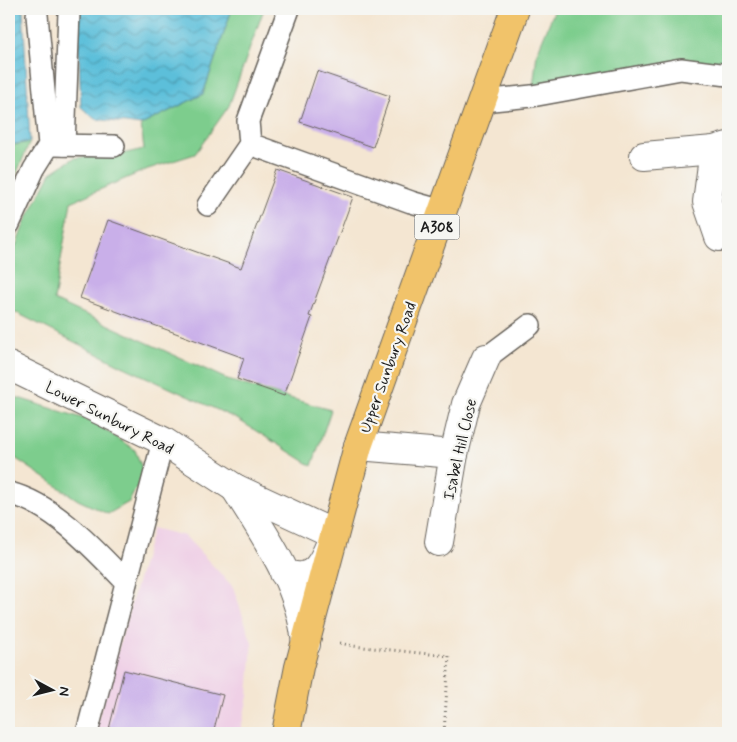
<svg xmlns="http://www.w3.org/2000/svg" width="737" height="742" font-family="Mynerve,sans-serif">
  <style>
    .built { fill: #efd0e6 }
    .grass { fill: #7dcd8d; stroke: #4c7454 }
    .water { fill: url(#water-waves); stroke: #3c6e7b }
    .building { fill: #c9afe9 }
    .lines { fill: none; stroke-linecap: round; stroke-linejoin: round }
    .service-casing { stroke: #68635c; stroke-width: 24 }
    .minor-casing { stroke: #68635c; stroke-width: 30 }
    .tertiary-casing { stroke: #68635c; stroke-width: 30 }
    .trunk-casing { stroke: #68635c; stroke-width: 30 }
    .path { stroke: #68635c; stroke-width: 3; stroke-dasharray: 1 4; stroke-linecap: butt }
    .service { stroke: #fff; stroke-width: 21 }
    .minor { stroke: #fff; stroke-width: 28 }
    .tertiary { stroke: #fff; stroke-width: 28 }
    .trunk { stroke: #f1c36a; stroke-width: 28 }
    .labels { text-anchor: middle; stroke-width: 4.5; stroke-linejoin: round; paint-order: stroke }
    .shield { fill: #f6f6f2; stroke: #5d5d5c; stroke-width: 1 }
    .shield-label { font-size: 15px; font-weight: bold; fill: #1c1c1c }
    .street-label { font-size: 16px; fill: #1c1c1c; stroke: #f6f6f2 }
  </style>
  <defs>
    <pattern id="water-waves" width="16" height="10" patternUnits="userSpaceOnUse" patternTransform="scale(1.25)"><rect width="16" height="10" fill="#5cbfda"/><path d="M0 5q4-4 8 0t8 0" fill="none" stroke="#4b9ab0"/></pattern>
  </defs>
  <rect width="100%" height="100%" fill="#f6f6f2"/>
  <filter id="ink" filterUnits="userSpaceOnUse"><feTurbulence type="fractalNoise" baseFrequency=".02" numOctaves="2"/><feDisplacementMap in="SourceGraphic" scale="10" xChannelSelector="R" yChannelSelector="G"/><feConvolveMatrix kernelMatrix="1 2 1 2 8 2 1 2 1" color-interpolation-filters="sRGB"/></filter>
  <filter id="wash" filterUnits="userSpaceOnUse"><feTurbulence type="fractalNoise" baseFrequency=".0096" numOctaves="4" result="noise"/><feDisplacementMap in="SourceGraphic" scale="20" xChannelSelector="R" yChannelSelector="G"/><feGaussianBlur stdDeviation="1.12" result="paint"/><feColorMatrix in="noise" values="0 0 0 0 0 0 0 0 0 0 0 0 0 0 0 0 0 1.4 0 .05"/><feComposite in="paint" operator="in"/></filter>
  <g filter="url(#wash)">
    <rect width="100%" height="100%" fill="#f4e6d2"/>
    <path class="built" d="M 153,528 L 185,536 L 233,587 L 252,643 L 248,696 L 240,733 L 94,733 Z"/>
    <g class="grass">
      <path d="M 232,9 L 264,9 L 229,106 L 195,154 L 148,169 L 71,202 L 54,300 L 231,381 L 331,410 L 312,466 L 237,419 L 122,366 L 9,309 L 9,264 L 25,222 L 51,173 L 74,158 L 117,155 L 144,149 L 141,125 L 203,94 Z"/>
      <path d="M 555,9 L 728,9 L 728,75 L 681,69 L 532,96 L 537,53 Z"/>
      <path d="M 30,142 L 9,191 L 9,146 Z"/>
      <path d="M 12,396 L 92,421 L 135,450 L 144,473 L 129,502 L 108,514 L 78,500 L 9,454 L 9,399 Z"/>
    </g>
    <g class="water">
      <path d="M 9,9 L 23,9 L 30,142 L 9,145 Z"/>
      <path d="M 77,9 L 232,9 L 203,94 L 141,125 L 95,119 L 81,107 Z"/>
    </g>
    <g id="blocks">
      <g class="building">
        <path d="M 317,71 L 390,96 L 373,147 L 300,122 Z"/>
        <path d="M 277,170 L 353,197 L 309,316 L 312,317 L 284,396 L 237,379 L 244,358 L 80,298 L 108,220 L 241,268 Z"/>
        <path d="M 124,670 L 223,695 L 213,733 L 108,733 Z"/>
      </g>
    </g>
  </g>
  <g filter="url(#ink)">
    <use href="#blocks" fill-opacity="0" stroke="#68635c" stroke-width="1"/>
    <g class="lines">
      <g class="service-casing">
        <g id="service">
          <path d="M 482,101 L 532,96 L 681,69 L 728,75"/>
          <path d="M 250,144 L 411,202 L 443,211"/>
          <path d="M 51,145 L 114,146"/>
          <path d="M 64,145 L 69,12"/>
          <path d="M 208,205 L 250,144 L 248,121 L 289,9"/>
          <path d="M 9,224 L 34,169 L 49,145 L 37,15"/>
          <path d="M 486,358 L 530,325"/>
          <path d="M 9,493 C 54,504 95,550 126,582"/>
          <path d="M 87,733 L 163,441"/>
        </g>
      </g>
      <g class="minor-casing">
        <g id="minor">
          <path d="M 714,150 L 707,202 L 719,237"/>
          <path d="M 644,156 L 714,150 L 728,146"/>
          <path d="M 358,446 L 454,454"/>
          <path d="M 439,542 L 454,454 L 466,404 L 486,358"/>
        </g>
      </g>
      <g class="tertiary-casing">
        <g id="tertiary">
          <path d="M 9,366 L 163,441 L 235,488 L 334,534 C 325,558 316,586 284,573"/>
          <path d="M 235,488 C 265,536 301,586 306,644"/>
        </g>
      </g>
      <g class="trunk-casing">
        <path id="trunk" d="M 286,733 L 299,667 L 358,446 L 515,9"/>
      </g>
      <path class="path" d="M 340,643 L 353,646 L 449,656 L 444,733"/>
      <use href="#service" class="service"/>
      <use href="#minor" class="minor"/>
      <use href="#tertiary" class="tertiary"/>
      <use href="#trunk" class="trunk"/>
    </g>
  </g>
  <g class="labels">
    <rect class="shield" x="414.5" y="214.5" width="45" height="25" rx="4"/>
    <g class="shield-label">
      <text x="437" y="232">A308</text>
    </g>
    <g class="street-label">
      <text transform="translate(387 367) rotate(-70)" y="6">Upper Sunbury Road</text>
      <text transform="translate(110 417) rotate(27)" y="6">Lower Sunbury Road</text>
      <text transform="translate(459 449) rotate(-77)" y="6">Isabel Hill Close</text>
    </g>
  </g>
  <rect width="737" height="742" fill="none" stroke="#f6f6f2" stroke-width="30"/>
  <g transform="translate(52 690) rotate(97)" stroke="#f6f6f2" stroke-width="4" paint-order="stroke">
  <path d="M0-4L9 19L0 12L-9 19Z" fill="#1c1c1c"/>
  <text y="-8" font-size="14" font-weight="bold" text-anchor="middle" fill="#1c1c1c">N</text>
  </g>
</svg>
